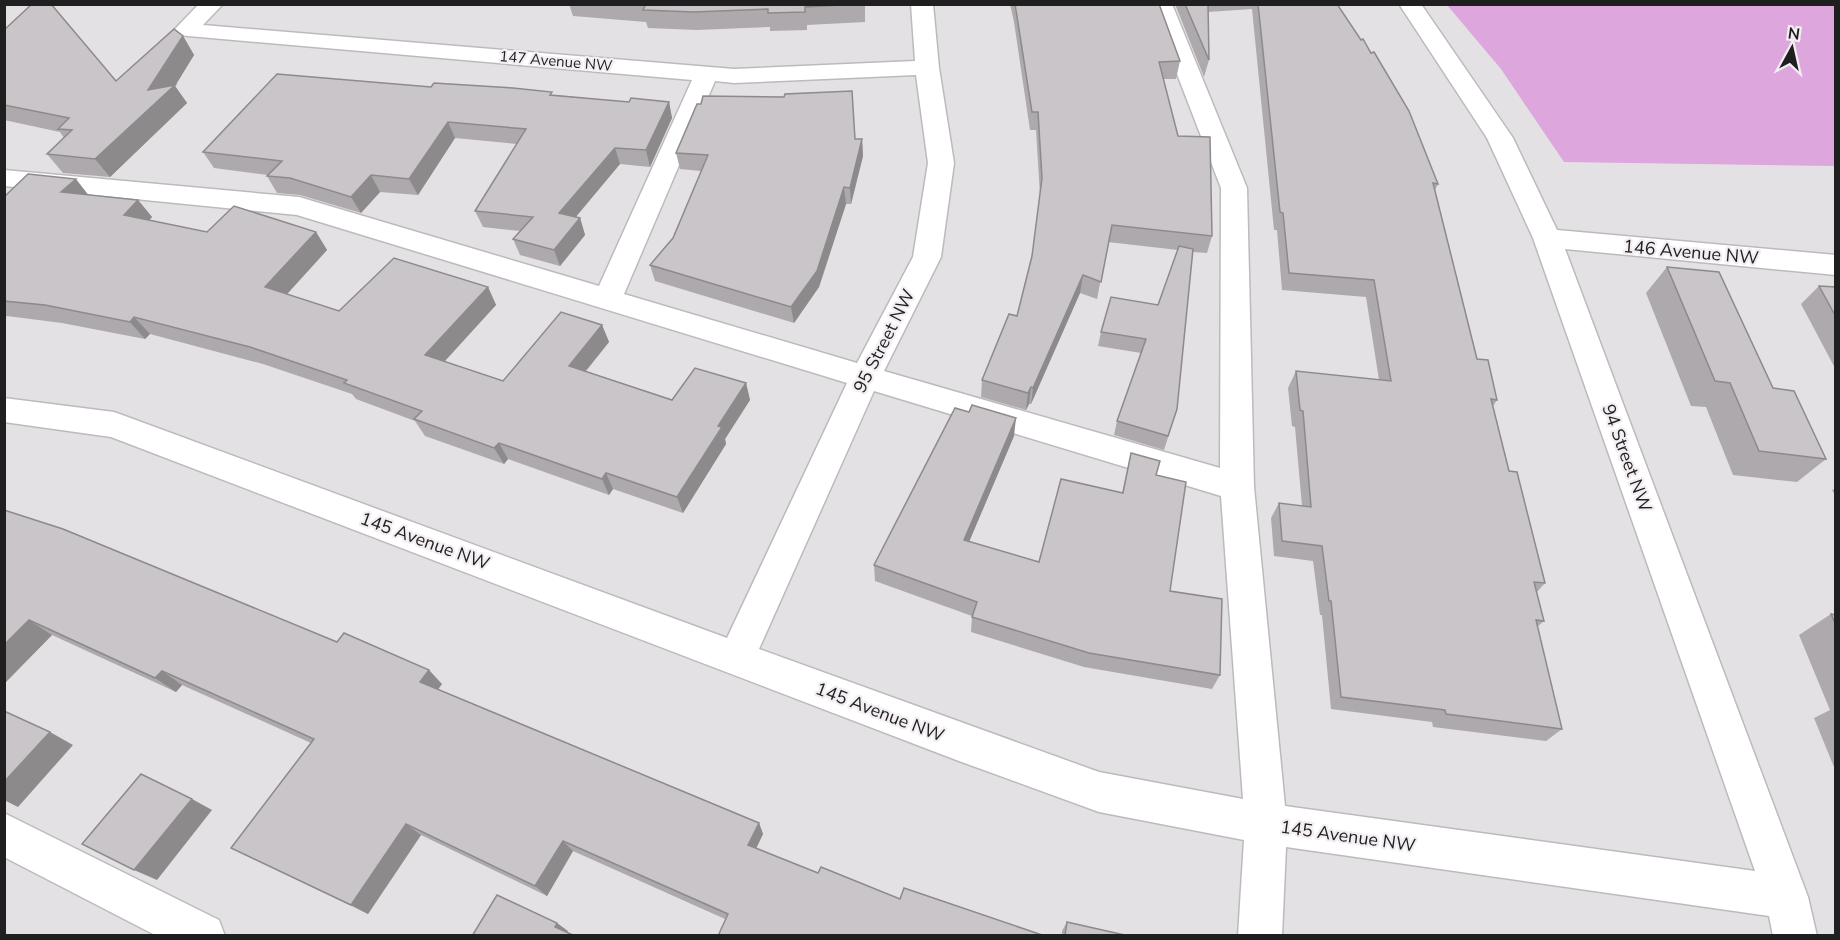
<svg xmlns="http://www.w3.org/2000/svg" width="1840" height="940" font-family="'Nunito Sans',sans-serif">
  <style>
    .green { fill: #dda6dd }
    .lines { fill: none; stroke-linecap: round; stroke-linejoin: round }
    .minor-casing { stroke: #bdbabd; stroke-width: 3 }
    .minor { fill: #fff; fill-rule: evenodd }
    .wall { fill: #ada9ac }
    .shaded-wall { fill: #8d8a8c }
    .building { fill: #c9c5c8; stroke: #8d8a8c; stroke-width: 1.5 }
    .labels { text-anchor: middle; stroke-width: 4.5; stroke-linejoin: round; paint-order: stroke }
    .far-street-label { font-size: 15px; fill: #201f20; stroke: #f2eef2 }
    .street-label { font-size: 18px; fill: #201f20; stroke: #f2eef2 }
  </style>
  <rect width="100%" height="100%" fill="#e4e1e4"/>
  <path class="green" d="M 1447,5 L 1835,5 L 1835,166 L 1564,162 L 1501,69 Z"/>
  <g class="lines">
    <g class="minor-casing">
      <g id="minor">
        <path d="M 199,4 L 223,4 L 203,25 L 734,69 L 915,61 L 911,4 L 933,4 L 939,68 L 954,163 L 941,257 L 884,371 L 1220,468 L 1221,188 L 1150,4 L 1172,4 L 1247,188 L 1254,487 L 1285,806 L 1755,871 L 1533,238 L 1487,138 L 1399,4 L 1421,4 L 1513,138 L 1557,230 L 1836,255 L 1836,275 L 1565,249 L 1808,897 L 1817,936 L 1773,936 L 1769,916 L 1286,847 L 1282,936 L 1238,936 L 1244,840 L 1099,812 L 959,761 L 111,437 L 4,422 L 4,398 L 114,412 L 125,416 L 727,638 L 847,383 L 297,215 L 4,186 L 4,170 L 299,197 L 599,286 L 692,80 L 177,35 L 174,30 ZM 916,75 L 928,163 L 913,257 L 857,363 L 624,294 L 715,81 L 734,83 ZM 874,391 L 1221,496 L 1243,799 L 1099,772 L 759,649 Z"/>
        <path d="M 4,813 L 219,920 L 225,936 L 157,936 L 4,857 Z"/>
      </g>
    </g>
    <use href="#minor" class="minor"/>
  </g>
  <g class="wall">
    <path d="M 569,4 L 865,4 L 865,22 L 807,25 L 807,30 L 770,31 L 770,27 L 697,30 L 648,28 L 646,22 L 573,16 Z"/>
    <path d="M 1010,4 L 1159,4 L 1180,61 L 1176,79 L 1163,79 L 1178,136 L 1212,236 L 1207,253 L 1193,252 L 1177,409 L 1164,450 L 1114,435 L 1117,421 L 1141,353 L 1098,346 L 1101,332 L 1158,305 L 1178,250 L 1108,242 L 1097,299 L 1080,293 L 1031,404 L 1029,404 L 1026,410 L 981,397 L 982,380 L 1017,316 L 1032,256 L 1040,195 L 1036,130 L 1030,130 L 1014,22 Z"/>
    <path d="M 1175,4 L 1337,4 L 1438,184 L 1435,190 L 1477,359 L 1497,400 L 1493,406 L 1509,471 L 1545,583 L 1537,592 L 1544,621 L 1537,627 L 1562,729 L 1546,741 L 1433,727 L 1432,722 L 1331,709 L 1322,615 L 1320,615 L 1313,561 L 1274,556 L 1271,518 L 1279,503 L 1302,506 L 1295,427 L 1292,426 L 1288,388 L 1296,371 L 1379,380 L 1366,297 L 1282,290 L 1277,230 L 1274,230 L 1252,9 L 1208,12 L 1209,60 L 1204,77 Z"/>
    <path d="M 4,30 L 116,81 L 183,36 L 194,55 L 175,86 L 187,103 L 110,177 L 63,173 L 47,154 L 64,138 L 60,132 L 4,120 Z"/>
    <path d="M 431,87 L 553,95 L 629,102 L 669,102 L 672,118 L 650,167 L 620,164 L 575,217 L 580,218 L 585,235 L 560,266 L 520,255 L 513,239 L 520,231 L 483,227 L 475,211 L 517,144 L 455,138 L 418,195 L 380,192 L 361,213 L 300,195 L 277,193 L 267,176 L 268,175 L 214,168 L 203,152 Z"/>
    <path d="M 855,139 L 862,139 L 863,156 L 851,204 L 846,204 L 819,287 L 794,323 L 655,281 L 650,265 L 673,238 L 701,171 L 680,169 L 676,153 Z"/>
    <path d="M 89,195 L 138,200 L 152,217 L 149,220 L 207,232 L 316,232 L 327,250 L 287,294 L 339,311 L 488,287 L 496,305 L 444,361 L 503,381 L 602,325 L 609,342 L 586,371 L 672,400 L 746,383 L 750,400 L 725,439 L 726,444 L 683,513 L 613,489 L 609,495 L 508,459 L 504,464 L 425,436 L 415,421 L 356,399 L 352,394 L 263,364 L 150,334 L 145,339 L 62,323 L 7,316 L 4,319 L 4,197 Z"/>
    <path d="M 1667,267 L 1773,388 L 1826,459 L 1797,482 L 1733,475 L 1706,407 L 1691,406 L 1646,293 Z"/>
    <path d="M 1819,286 L 1836,287 L 1836,370 L 1801,304 Z"/>
    <path d="M 969,412 L 1014,436 L 969,542 L 1039,562 L 1122,493 L 1131,453 L 1156,475 L 1170,591 L 1220,675 L 1212,689 L 1084,667 L 971,632 L 972,616 L 875,581 L 874,565 Z"/>
    <path d="M 1836,488 L 1836,497 L 1832,490 Z"/>
    <path d="M 4,510 L 442,684 L 438,689 L 759,823 L 763,834 L 756,848 L 818,873 L 900,899 L 1045,936 L 725,919 L 573,851 L 547,896 L 421,835 L 368,914 L 231,848 L 311,743 L 182,685 L 176,692 L 52,635 L 4,684 Z"/>
    <path d="M 1831,614 L 1836,615 L 1836,772 L 1814,718 L 1830,710 L 1799,635 Z"/>
    <path d="M 1067,922 L 1129,936 L 1062,936 L 1062,931 Z"/>
  </g>
  <g class="shaded-wall">
    <path d="M 183,36 L 194,55 L 175,86 L 187,103 L 110,177 L 95,159 L 148,90 Z"/>
    <path d="M 669,102 L 672,118 L 650,167 L 646,150 Z"/>
    <path d="M 448,122 L 455,138 L 418,195 L 409,179 Z"/>
    <path d="M 862,139 L 863,156 L 851,204 L 850,188 Z"/>
    <path d="M 615,148 L 620,164 L 565,230 L 559,213 Z"/>
    <path d="M 371,175 L 380,192 L 361,213 L 351,197 Z"/>
    <path d="M 76,179 L 90,197 L 61,192 Z"/>
    <path d="M 844,187 L 846,204 L 819,287 L 794,323 L 791,307 Z"/>
    <path d="M 138,200 L 152,217 L 138,233 L 124,215 Z"/>
    <path d="M 580,218 L 585,235 L 560,266 L 554,250 Z"/>
    <path d="M 316,232 L 327,250 L 278,304 L 265,287 Z"/>
    <path d="M 1083,275 L 1080,293 L 1031,404 L 1033,388 Z"/>
    <path d="M 488,287 L 496,305 L 435,372 L 425,355 Z"/>
    <path d="M 134,317 L 150,334 L 145,339 L 130,322 Z"/>
    <path d="M 602,325 L 609,342 L 576,383 L 569,366 Z"/>
    <path d="M 746,383 L 750,400 L 725,439 L 726,444 L 683,513 L 677,497 L 718,426 Z"/>
    <path d="M 1031,387 L 1029,404 L 1026,410 L 1028,393 Z"/>
    <path d="M 1016,418 L 1014,436 L 963,556 L 964,540 Z"/>
    <path d="M 499,443 L 508,459 L 504,464 L 494,448 Z"/>
    <path d="M 606,473 L 613,489 L 609,495 L 602,479 Z"/>
    <path d="M 29,620 L 52,635 L 4,684 L 4,645 Z"/>
    <path d="M 429,670 L 442,684 L 434,695 L 420,682 Z"/>
    <path d="M 162,671 L 182,685 L 176,692 L 155,678 Z"/>
    <path d="M 50,732 L 73,745 L 18,807 L 4,800 L 4,782 Z"/>
    <path d="M 192,799 L 212,810 L 157,880 L 134,870 Z"/>
    <path d="M 759,823 L 763,834 L 753,855 L 748,845 Z"/>
    <path d="M 406,824 L 421,835 L 368,914 L 351,905 Z"/>
    <path d="M 563,841 L 573,851 L 547,896 L 535,886 Z"/>
    <path d="M 557,923 L 568,931 L 566,935 L 555,927 Z"/>
  </g>
  <g class="building">
    <path d="M 32,4 L 51,4 L 116,81 L 174,29 L 183,36 L 148,90 L 175,85 L 95,159 L 47,154 L 72,130 L 58,129 L 69,118 L 4,105 L 4,30 Z"/>
    <path d="M 646,4 L 859,4 L 805,7 L 805,12 L 768,13 L 768,9 L 693,12 L 643,10 Z"/>
    <path d="M 1015,4 L 1159,4 L 1180,61 L 1159,62 L 1178,136 L 1210,137 L 1212,236 L 1112,225 L 1101,282 L 1083,275 L 1033,388 L 1031,387 L 1028,393 L 982,380 L 1009,314 L 1017,316 L 1032,256 L 1042,178 L 1038,112 L 1032,112 Z"/>
    <path d="M 1185,4 L 1208,4 L 1209,60 Z"/>
    <path d="M 1258,4 L 1337,4 L 1361,40 L 1363,39 L 1371,53 L 1374,52 L 1409,111 L 1438,184 L 1433,183 L 1477,359 L 1488,360 L 1497,400 L 1491,399 L 1509,471 L 1517,472 L 1545,583 L 1534,582 L 1544,621 L 1536,620 L 1562,729 L 1446,714 L 1445,710 L 1341,697 L 1331,601 L 1329,601 L 1322,546 L 1282,541 L 1279,503 L 1311,507 L 1303,411 L 1300,410 L 1296,371 L 1391,381 L 1374,280 L 1289,273 L 1283,213 L 1280,212 Z"/>
    <path d="M 277,74 L 431,87 L 434,83 L 513,88 L 552,92 L 550,95 L 629,102 L 631,98 L 669,102 L 646,150 L 615,148 L 559,213 L 580,218 L 554,250 L 513,239 L 533,217 L 475,211 L 526,129 L 448,122 L 409,179 L 371,175 L 351,197 L 290,178 L 267,176 L 282,161 L 203,152 Z"/>
    <path d="M 852,91 L 855,139 L 862,139 L 850,188 L 844,187 L 817,271 L 791,307 L 650,265 L 673,238 L 708,155 L 676,153 L 697,104 L 701,104 L 703,96 L 784,97 L 785,94 Z"/>
    <path d="M 28,174 L 76,179 L 61,192 L 138,200 L 124,215 L 207,232 L 234,206 L 316,232 L 265,287 L 339,311 L 394,258 L 488,287 L 425,355 L 503,381 L 561,312 L 602,325 L 569,366 L 672,400 L 695,368 L 746,383 L 718,426 L 722,427 L 677,497 L 606,473 L 602,479 L 499,443 L 494,448 L 414,419 L 422,411 L 344,383 L 347,380 L 250,347 L 134,317 L 130,322 L 45,305 L 4,301 L 4,197 Z"/>
    <path d="M 1179,246 L 1193,249 L 1177,409 L 1168,436 L 1117,421 L 1146,339 L 1101,332 L 1111,297 L 1158,305 Z"/>
    <path d="M 1667,267 L 1719,272 L 1773,388 L 1794,391 L 1826,459 L 1759,451 L 1730,383 L 1715,381 Z"/>
    <path d="M 1819,286 L 1836,287 L 1836,317 Z"/>
    <path d="M 972,405 L 1016,418 L 964,540 L 1039,562 L 1061,479 L 1123,493 L 1131,453 L 1160,461 L 1156,475 L 1186,482 L 1170,591 L 1222,599 L 1220,675 L 1089,653 L 972,617 L 977,602 L 874,565 L 955,408 L 969,412 Z"/>
    <path d="M 4,510 L 63,529 L 337,642 L 344,633 L 429,670 L 420,682 L 759,823 L 748,845 L 818,873 L 821,867 L 900,899 L 904,888 L 1045,936 L 718,936 L 728,914 L 563,841 L 535,886 L 406,824 L 351,905 L 231,848 L 314,739 L 162,671 L 155,678 L 29,620 L 4,645 Z"/>
    <path d="M 1831,614 L 1836,615 L 1836,625 Z"/>
    <path d="M 4,711 L 50,732 L 4,782 Z"/>
    <path d="M 141,774 L 192,799 L 134,870 L 82,844 Z"/>
    <path d="M 497,895 L 557,923 L 555,927 L 575,936 L 472,936 Z"/>
    <path d="M 1067,922 L 1129,936 L 1065,936 Z"/>
  </g>
  <g class="labels">
    <g class="far-street-label">
      <text transform="translate(556 61) rotate(5)" y="5">147 Avenue NW</text>
    </g>
    <g class="street-label">
      <text transform="translate(1691 252) rotate(5)" y="6">146 Avenue NW</text>
      <text transform="translate(884 341) rotate(-63)" y="6">95 Street NW</text>
      <text transform="translate(1627 458) rotate(70)" y="6">94 Street NW</text>
      <text transform="translate(425 541) rotate(20)" y="6">145 Avenue NW</text>
      <text transform="translate(880 712) rotate(21)" y="6">145 Avenue NW</text>
      <text transform="translate(1348 836) rotate(8)" y="6">145 Avenue NW</text>
    </g>
  </g>
  <rect width="1840" height="940" fill="none" stroke="#201f20" stroke-width="12"/>
  <g transform="translate(1792 48) rotate(8)" stroke="#f2eef2" stroke-width="4.5" paint-order="stroke">
  <path d="M0-4.5L10 22L0 15L-10 22Z" fill="#201f20"/>
  <text y="-9" font-size="16" font-weight="bold" text-anchor="middle" fill="#201f20">N</text>
  </g>
</svg>
